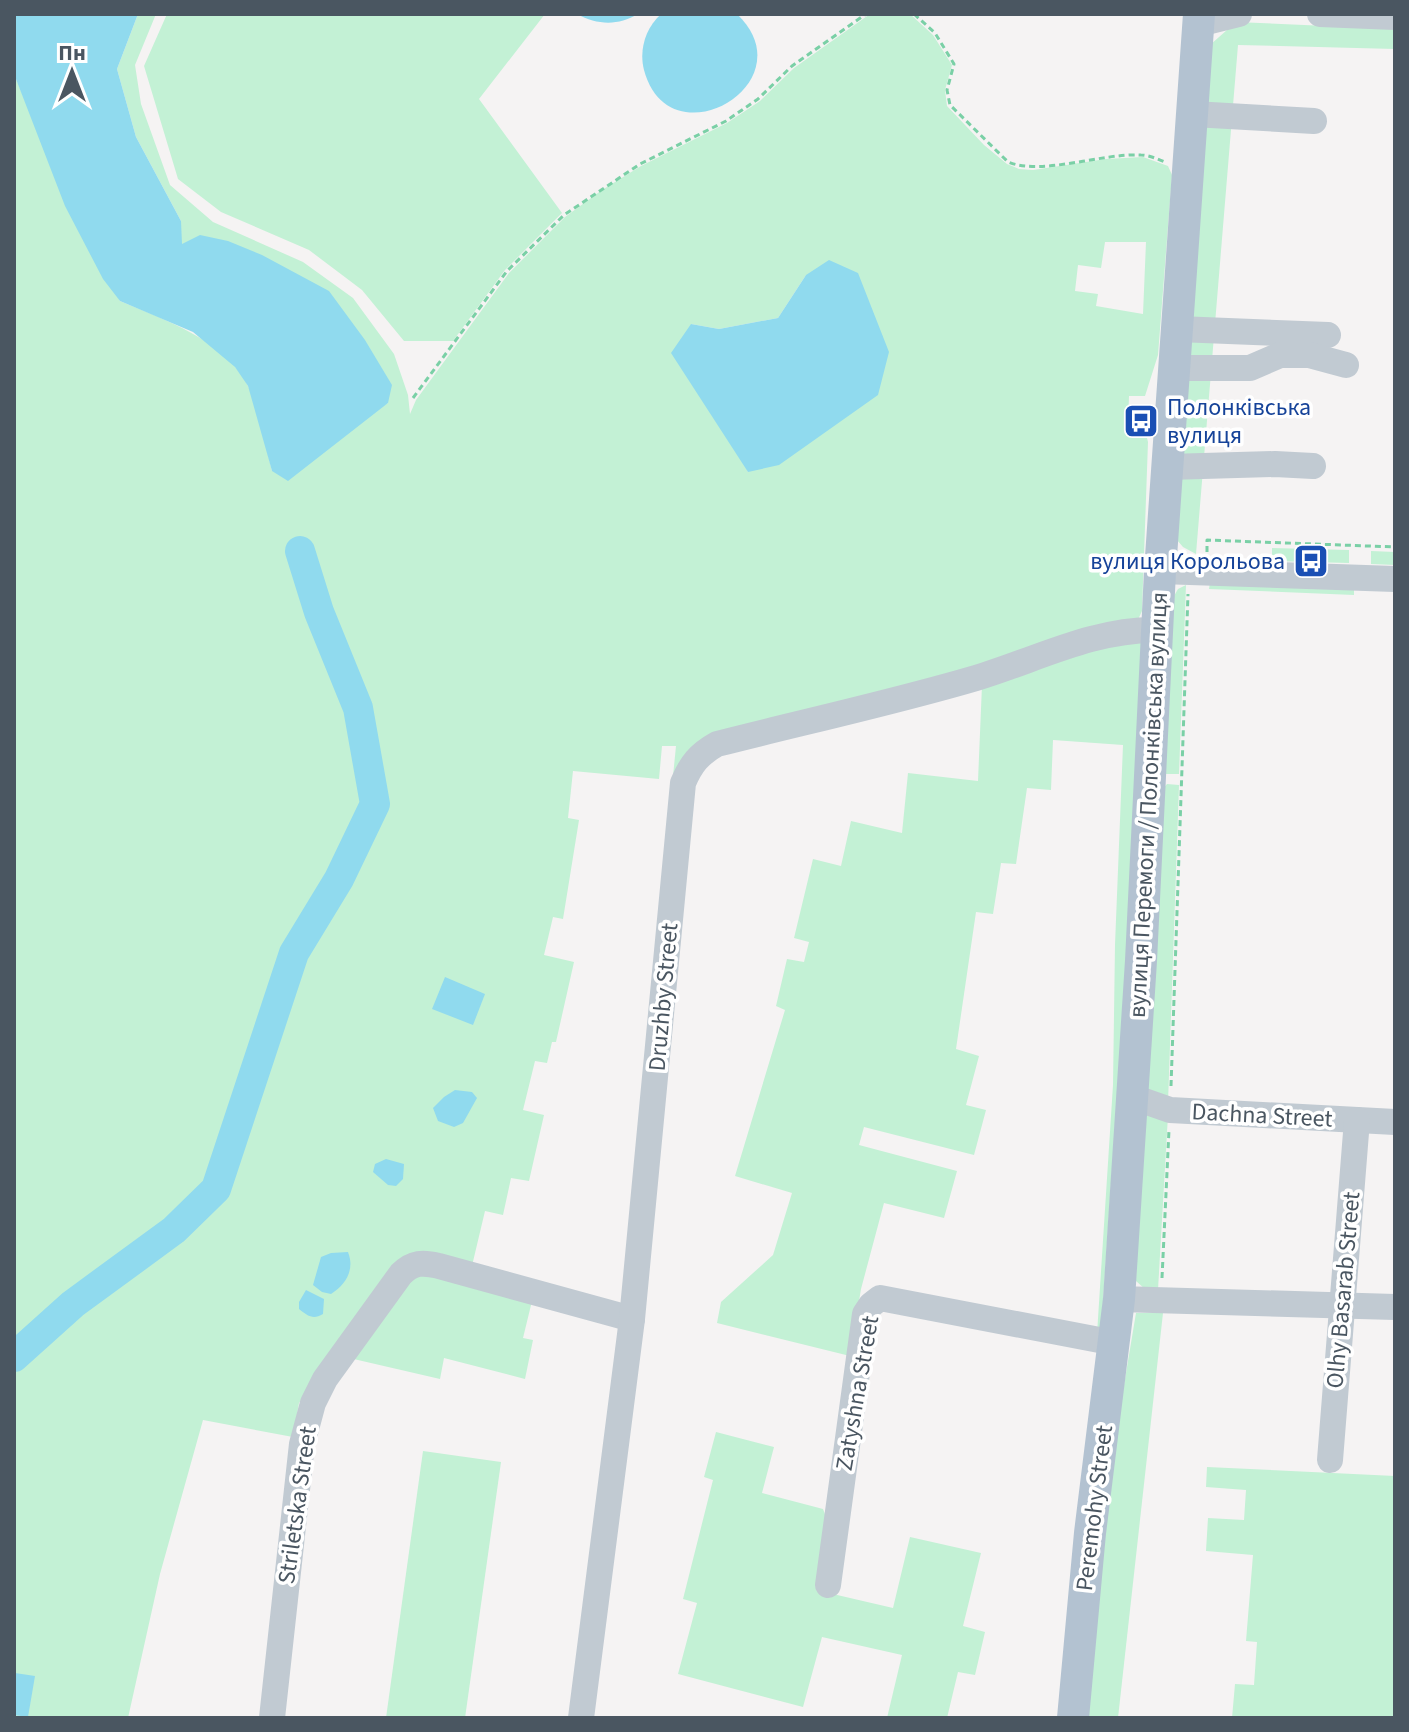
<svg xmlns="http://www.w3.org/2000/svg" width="1409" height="1732" font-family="'Source Sans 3',sans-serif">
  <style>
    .green { fill: #c3f1d5; fill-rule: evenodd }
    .water { fill: #90daee }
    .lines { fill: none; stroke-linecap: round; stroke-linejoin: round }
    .river { stroke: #90daee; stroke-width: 30 }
    .path { stroke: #7ad0a6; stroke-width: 3; stroke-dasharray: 6 4; stroke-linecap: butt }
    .minor { stroke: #c1cad2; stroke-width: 26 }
    .major { stroke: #b3c2d1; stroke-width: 32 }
    .labels { text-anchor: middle; stroke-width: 7; stroke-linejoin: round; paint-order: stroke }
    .transit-label { font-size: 24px; fill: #164399; stroke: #fff; text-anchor: start }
    .street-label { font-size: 24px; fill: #4a5661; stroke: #fff }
  </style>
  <rect width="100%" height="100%" fill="#f5f3f3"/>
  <g class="green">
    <path d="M 138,14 L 156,14 L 135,65 L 141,104 L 170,185 L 213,222 L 303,262 L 353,298 L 394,354 L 408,395 L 410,414 L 416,400 L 509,273 L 565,217 L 602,190 L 641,166 L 727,123 L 760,101 L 794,68 L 870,14 L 910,14 L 933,35 L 952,65 L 945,90 L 947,106 L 984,145 L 1007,164 L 1019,169 L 1033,170 L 1106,159 L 1143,157 L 1168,166 L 1172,175 L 1158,355 L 1145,396 L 1129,396 L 1128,425 L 1144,426 L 1148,442 L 1142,611 L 1136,624 L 702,742 L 664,867 L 676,746 L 662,746 L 659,779 L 573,771 L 568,818 L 579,820 L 563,919 L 553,917 L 544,955 L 574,962 L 556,1042 L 552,1042 L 547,1063 L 535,1061 L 523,1110 L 544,1115 L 529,1181 L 511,1178 L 503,1215 L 485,1211 L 471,1270 L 424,1259 L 338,1350 L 299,1403 L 293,1437 L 203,1420 L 160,1574 L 128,1718 L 14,1718 L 14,74 L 33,120 L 120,301 C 163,319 227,341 248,386 C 260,412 265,444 272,471 L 388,403 L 181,245 L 181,221 L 136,137 L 117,69 ZM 1105,242 L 1146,242 L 1143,314 L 1096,306 L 1098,294 L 1075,291 L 1078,265 L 1101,268 ZM 806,275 L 748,472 L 691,324 L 719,329 L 778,318 Z"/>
    <path d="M 167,14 L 545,14 L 479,99 L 562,213 L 505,270 L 453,341 L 404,341 L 362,290 L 309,250 L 221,212 L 178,179 L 144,66 Z"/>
    <path d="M 1236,22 L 1395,29 L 1395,49 L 1238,45 L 1196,554 L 1183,547 L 1177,540 L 1210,45 Z"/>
    <path d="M 1272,548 L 1349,550 L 1349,563 L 1272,561 Z"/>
    <path d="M 1371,551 L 1395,552 L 1395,565 L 1371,564 Z"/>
    <path d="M 1210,582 L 1354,587 L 1354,595 L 1209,589 Z"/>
    <path d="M 1186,585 L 1179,774 L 1166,774 L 1159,762 L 1167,608 L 1178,589 Z"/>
    <path d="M 1148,637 L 1101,1331 L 1097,1334 L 1113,1085 L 1115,945 L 1123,745 L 1053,740 L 1051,790 L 1027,788 L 1016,864 L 1001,863 L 993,914 L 976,912 L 956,1049 L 979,1056 L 966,1105 L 986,1110 L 974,1155 L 864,1127 L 859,1145 L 957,1171 L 944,1218 L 884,1203 L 861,1289 L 850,1356 L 717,1323 L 721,1302 L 773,1255 L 792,1193 L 735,1176 L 785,1010 L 776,1006 L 787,959 L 804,962 L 809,942 L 794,938 L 813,859 L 841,866 L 851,821 L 902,833 L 908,773 L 978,781 L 982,685 L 1053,655 Z"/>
    <path d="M 1167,784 L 1179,785 L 1168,1103 L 1152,1098 L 1143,1083 L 1156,797 Z"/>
    <path d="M 1140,1108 L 1168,1115 L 1158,1290 L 1145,1289 L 1136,1281 Z"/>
    <path d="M 412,1269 L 532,1301 L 523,1338 L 533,1340 L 525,1379 L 444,1358 L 440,1379 L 345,1357 Z"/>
    <path d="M 1136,1313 L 1163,1313 L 1118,1718 L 1084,1718 L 1099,1535 Z"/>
    <path d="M 716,1432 L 774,1447 L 762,1493 L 823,1509 L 828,1522 L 820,1591 L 893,1608 L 910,1537 L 981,1553 L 963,1626 L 985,1632 L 975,1675 L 958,1672 L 947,1718 L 887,1718 L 902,1655 L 822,1637 L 803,1707 L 678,1674 L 697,1603 L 683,1599 L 713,1480 L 704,1477 Z"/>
    <path d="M 423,1451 L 501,1462 L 465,1718 L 386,1718 Z"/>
    <path d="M 1207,1467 L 1395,1476 L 1395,1718 L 1232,1718 L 1235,1684 L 1254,1685 L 1257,1642 L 1246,1641 L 1253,1555 L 1206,1551 L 1208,1518 L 1244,1520 L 1246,1490 L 1206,1487 Z"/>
  </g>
  <g class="water">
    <path d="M 14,14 L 138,14 L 117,69 L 136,137 L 181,221 L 182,244 L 200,235 L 228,241 L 262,255 L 329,291 L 365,340 L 392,385 L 388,403 L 288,481 L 272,471 L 248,386 L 235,367 L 193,332 L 120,301 L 103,279 L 65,206 L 14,74 Z"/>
    <path d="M 577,14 L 638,14 C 618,26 597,25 577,14 Z"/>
    <path d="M 661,14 L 737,14 C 809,83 669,164 644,70 C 639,50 645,29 661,14 Z"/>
    <path d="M 829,260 L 858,273 L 889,352 L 878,395 L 779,465 L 748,472 L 671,353 L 691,324 L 719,329 L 778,318 L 806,275 Z"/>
    <path d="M 445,977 L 485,994 L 473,1025 L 432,1009 Z"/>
    <path d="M 455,1090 L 472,1092 L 477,1098 L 463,1123 L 454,1127 L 438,1121 L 433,1108 L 444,1097 Z"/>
    <path d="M 386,1159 L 404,1164 L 403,1179 L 396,1186 L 388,1185 L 373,1172 L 375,1164 Z"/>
    <path d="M 348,1252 C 355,1270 346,1284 331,1294 L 322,1292 L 313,1285 L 321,1257 L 331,1253 Z"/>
    <path d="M 306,1290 L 324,1299 L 323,1314 C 313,1320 308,1316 299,1309 L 299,1302 Z"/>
    <path d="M 15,1673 L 35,1676 L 28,1717 L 14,1715 Z"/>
  </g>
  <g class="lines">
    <path class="river" d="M 14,1357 L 73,1304 L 174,1230 L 216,1189 L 294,953 L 339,879 L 375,804 L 358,708 L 319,612 L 300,551"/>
    <g class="path">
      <path d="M 914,14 L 935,33 L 954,64 L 947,90 L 950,105 L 1008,162 C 1042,176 1101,153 1141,155 C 1149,155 1157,159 1165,162"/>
      <path d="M 413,398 L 507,271 L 564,215 L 640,164 L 726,121 L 758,99 L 792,66 L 866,14"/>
      <path d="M 1207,552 L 1207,540 L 1395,547"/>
      <path d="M 1171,1086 L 1188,594"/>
      <path d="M 1162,1278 L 1169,1130"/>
    </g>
    <g class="minor">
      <path d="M 1320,14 L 1395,17"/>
      <path d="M 1199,24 L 1239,14"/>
      <path d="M 1193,114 L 1314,121"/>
      <path d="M 1178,329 L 1328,335"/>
      <path d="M 1175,368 L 1250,368 L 1280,355 L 1309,355 L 1346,365"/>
      <path d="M 1168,467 L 1275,464 L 1313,466"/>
      <path d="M 1160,571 L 1395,579"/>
      <path d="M 1130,1096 L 1170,1110 L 1395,1122"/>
      <path d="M 1119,1299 L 1395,1307"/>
      <path d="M 1330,1460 L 1357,1120"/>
      <path d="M 828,1585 L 865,1314 L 871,1305 L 880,1298 L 1115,1343"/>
      <path d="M 272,1718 L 302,1444 L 313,1403 L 325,1379 L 401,1274 C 413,1262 423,1262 439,1266 L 632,1319"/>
      <path d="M 581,1718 L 632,1319 L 683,783 C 691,764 699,754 717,744 C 803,722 891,703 976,678 C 1036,660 1093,629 1157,630"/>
    </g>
    <path class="major" d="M 1073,1718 L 1090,1533 L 1119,1299 L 1141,961 L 1160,571 L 1199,14"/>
  </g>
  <defs>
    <g id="bus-square" transform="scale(1.8)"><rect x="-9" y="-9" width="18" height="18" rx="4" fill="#1a4fb4" stroke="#fff"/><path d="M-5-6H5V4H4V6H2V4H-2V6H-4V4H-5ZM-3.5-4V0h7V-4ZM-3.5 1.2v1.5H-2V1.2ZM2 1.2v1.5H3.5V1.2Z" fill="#fff"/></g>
  </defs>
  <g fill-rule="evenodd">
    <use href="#bus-square" x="1141" y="421"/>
    <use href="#bus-square" x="1311" y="561"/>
  </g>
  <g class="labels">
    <g class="transit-label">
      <text x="1167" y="415">Полонківська<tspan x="1167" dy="28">вулиця</tspan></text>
      <text x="1285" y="569" text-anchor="end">вулиця Корольова</text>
    </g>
    <g class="street-label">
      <text transform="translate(1148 805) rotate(-87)" y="8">вулиця Перемоги / Полонківська вулиця</text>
      <text transform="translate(663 997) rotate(-85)" y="8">Druzhby Street</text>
      <text transform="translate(1262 1115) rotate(3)" y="8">Dachna Street</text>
      <text transform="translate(1343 1290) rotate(-85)" y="8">Olhy Basarab Street</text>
      <text transform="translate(857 1393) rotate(-80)" y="8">Zatyshna Street</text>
      <text transform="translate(297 1505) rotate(-82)" y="8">Striletska Street</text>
      <text transform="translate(1094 1508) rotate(-83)" y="8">Peremohy Street</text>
    </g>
  </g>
  <rect width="1409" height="1732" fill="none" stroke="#4a5661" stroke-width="32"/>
  <g transform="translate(72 72)" stroke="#ffffff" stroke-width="6" paint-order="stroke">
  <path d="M0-6L14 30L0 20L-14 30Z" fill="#4a5661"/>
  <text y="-12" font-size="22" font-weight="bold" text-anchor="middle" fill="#4a5661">Пн</text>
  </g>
</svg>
